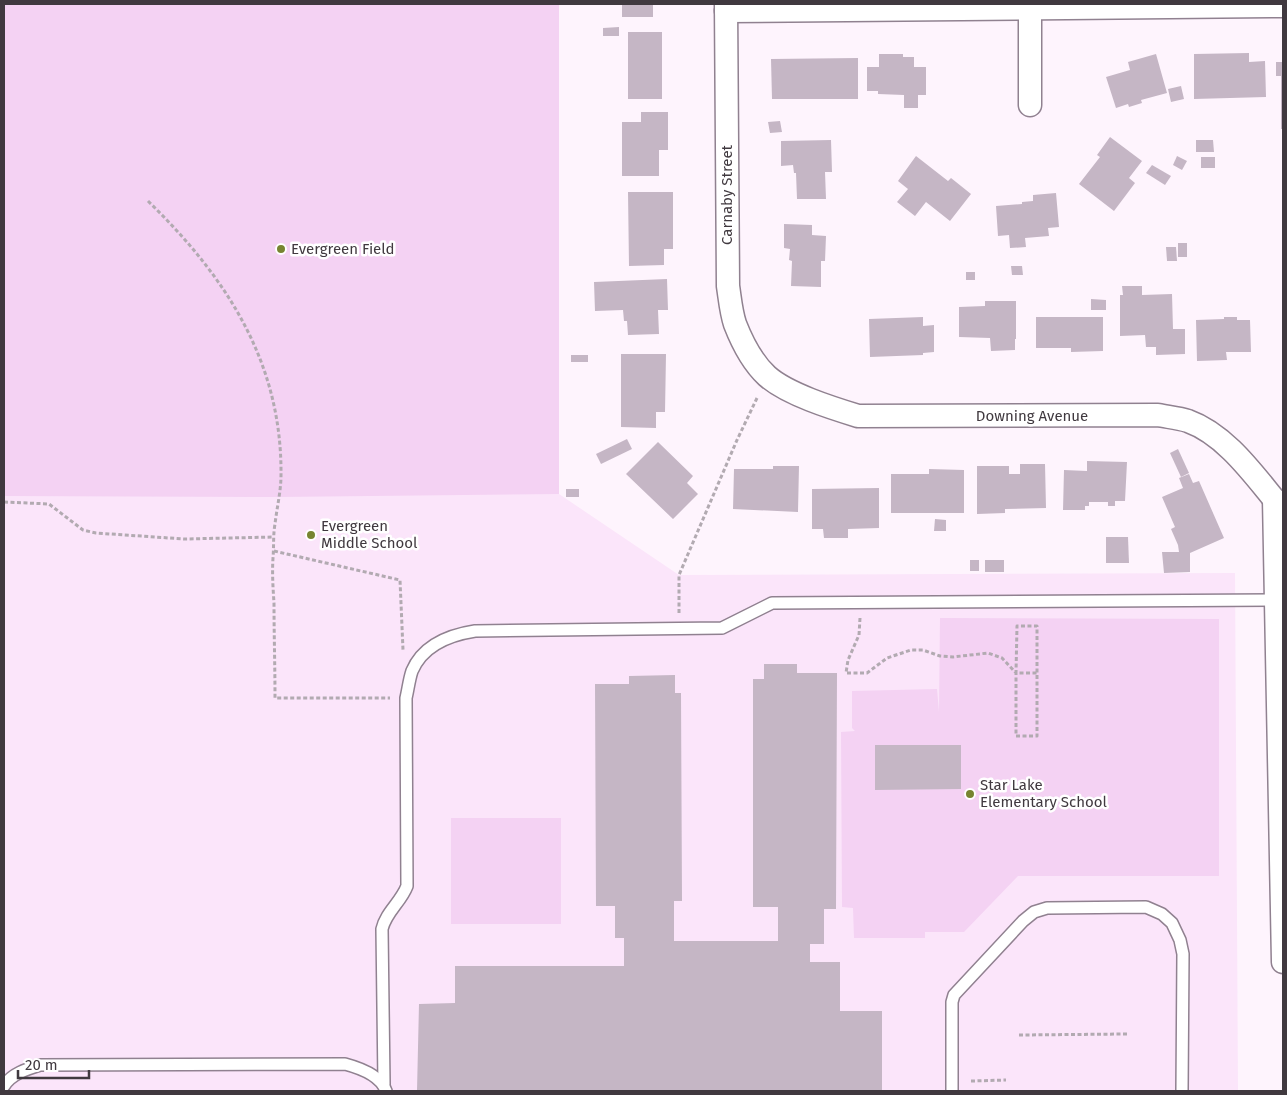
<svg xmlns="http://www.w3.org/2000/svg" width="1287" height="1095" font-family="'Fira Sans',sans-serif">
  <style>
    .built { fill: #fbe5fa }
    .green { fill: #f4d2f3 }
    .building { fill: #c5b6c5 }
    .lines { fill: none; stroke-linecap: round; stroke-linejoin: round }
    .lane-casing { stroke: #908190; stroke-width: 14 }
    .street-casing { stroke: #908190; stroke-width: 25 }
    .path { stroke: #b2aab1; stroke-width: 3; stroke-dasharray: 4 2.5; stroke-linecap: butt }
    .lane { stroke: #fff; stroke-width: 11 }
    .street { stroke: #fff; stroke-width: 22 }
    .poi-dot { fill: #778431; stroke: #fff; stroke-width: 2 }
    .labels { text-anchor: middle; stroke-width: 5; stroke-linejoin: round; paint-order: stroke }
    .street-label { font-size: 15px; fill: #40393f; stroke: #fff }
    .poi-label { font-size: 15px; fill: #40393f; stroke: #fff; text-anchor: start }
  </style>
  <rect width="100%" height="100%" fill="#fef4fd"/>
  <path class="built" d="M 4,4 L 559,4 L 559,494 L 679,575 L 1235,573 L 1238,1091 L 4,1091 Z"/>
  <g class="green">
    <path d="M 4,4 L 559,4 L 559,494 L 279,497 L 4,496 Z"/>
    <path d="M 940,618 L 1219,619 L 1219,876 L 1018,876 L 964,932 L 925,932 L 925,938 L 854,938 L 853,908 L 842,907 L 841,732 L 855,731 L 852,728 L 852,691 L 937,689 L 939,712 Z"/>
    <rect x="451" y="818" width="110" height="106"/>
  </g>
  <g class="building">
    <rect x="622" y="4" width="31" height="13"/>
    <path d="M 619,27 L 619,36 L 603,36 L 603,28 Z"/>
    <rect x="628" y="32" width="34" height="67"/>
    <path d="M 1249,53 L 1249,62 L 1265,61 L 1266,97 L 1194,99 L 1194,54 Z"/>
    <path d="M 879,54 L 903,54 L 903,57 L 914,57 L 914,67 L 926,67 L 926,95 L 918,95 L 918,108 L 904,108 L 904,95 L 878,94 L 878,91 L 867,91 L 867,67 L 879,67 Z"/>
    <path d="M 1156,54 L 1167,93 L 1141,100 L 1142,103 L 1129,107 L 1128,104 L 1116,108 L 1106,77 L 1130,70 L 1128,62 Z"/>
    <path d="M 858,58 L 858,99 L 772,99 L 771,59 Z"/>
    <path d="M 1276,62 L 1283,62 L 1283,129 L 1281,129 L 1281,76 L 1276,76 Z"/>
    <path d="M 1181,86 L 1184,99 L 1171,102 L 1168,89 Z"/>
    <path d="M 641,112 L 668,112 L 668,150 L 659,150 L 659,176 L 622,176 L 622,122 L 641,122 Z"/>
    <path d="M 780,121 L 782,132 L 770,133 L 768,122 Z"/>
    <path d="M 1110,137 L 1142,161 L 1129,178 L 1135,183 L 1114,211 L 1079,184 L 1100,157 L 1097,155 Z"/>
    <path d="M 831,140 L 832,172 L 825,172 L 826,199 L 797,199 L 796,173 L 794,173 L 793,165 L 781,166 L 781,141 Z"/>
    <path d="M 1196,140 L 1213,140 L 1214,152 L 1196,152 Z"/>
    <path d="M 916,156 L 948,181 L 951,178 L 971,194 L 950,221 L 926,202 L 915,216 L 897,202 L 908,189 L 898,181 Z"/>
    <path d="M 1177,156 L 1187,161 L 1182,170 L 1173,165 Z"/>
    <rect x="1201" y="157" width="14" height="11"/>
    <path d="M 1152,165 L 1171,176 L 1165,185 L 1146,173 Z"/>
    <path d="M 628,192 L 673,192 L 673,249 L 664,249 L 664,265 L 629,266 Z"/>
    <path d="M 1056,193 L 1059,227 L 1048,228 L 1049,236 L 1025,238 L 1026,247 L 1010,248 L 1009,235 L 998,236 L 996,206 L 1022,204 L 1022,202 L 1033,201 L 1033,195 Z"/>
    <path d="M 784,224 L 812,225 L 812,235 L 826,236 L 825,261 L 821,261 L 821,287 L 791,286 L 792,261 L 789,260 L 790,249 L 784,248 Z"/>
    <rect x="1178" y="243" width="9" height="14"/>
    <path d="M 1166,247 L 1176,247 L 1177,261 L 1167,261 Z"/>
    <path d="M 1011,266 L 1022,266 L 1023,275 L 1012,275 Z"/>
    <rect x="966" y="272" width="9" height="8"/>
    <path d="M 667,279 L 668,310 L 658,310 L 659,334 L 628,335 L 627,321 L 624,321 L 623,310 L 595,311 L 594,282 Z"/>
    <path d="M 1122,286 L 1142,286 L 1142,295 L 1172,294 L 1173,329 L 1185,329 L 1185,354 L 1156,355 L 1156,347 L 1146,347 L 1145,335 L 1120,336 L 1120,295 L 1123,295 Z"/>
    <path d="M 1091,299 L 1106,300 L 1106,310 L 1091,310 Z"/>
    <path d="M 985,301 L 1016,301 L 1016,339 L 1015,339 L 1015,350 L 991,351 L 990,338 L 959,337 L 959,307 L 985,306 Z"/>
    <path d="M 923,317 L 923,326 L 934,325 L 934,352 L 923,353 L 923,355 L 870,357 L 869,319 Z"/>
    <path d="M 1036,317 L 1103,317 L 1103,351 L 1071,352 L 1071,348 L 1036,348 Z"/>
    <path d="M 1224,317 L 1237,317 L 1237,320 L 1250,320 L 1251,352 L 1226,352 L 1227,360 L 1197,361 L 1196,320 L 1224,319 Z"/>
    <path d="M 621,354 L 666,354 L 665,412 L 656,412 L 656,428 L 621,427 Z"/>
    <rect x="571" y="355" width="17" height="7"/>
    <path d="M 627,439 L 632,449 L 601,464 L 596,454 Z"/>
    <path d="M 658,442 L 693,476 L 687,483 L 698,494 L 673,519 L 626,474 Z"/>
    <path d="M 1178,449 L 1189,473 L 1181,477 L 1170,453 Z"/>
    <path d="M 1087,461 L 1127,462 L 1125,501 L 1115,501 L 1115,506 L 1108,506 L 1108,502 L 1089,502 L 1089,506 L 1085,506 L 1085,510 L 1063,510 L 1064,470 L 1087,471 Z"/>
    <path d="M 1020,464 L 1045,464 L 1046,508 L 1005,509 L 1005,513 L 977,514 L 977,466 L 1009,466 L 1009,474 L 1020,474 Z"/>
    <path d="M 773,466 L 799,466 L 798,512 L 733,509 L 734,469 L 773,469 Z"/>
    <path d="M 929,469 L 964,470 L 964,513 L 891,513 L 891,474 L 929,474 Z"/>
    <path d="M 1189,474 L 1193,483 L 1199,481 L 1224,538 L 1190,553 L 1190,572 L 1164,573 L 1162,552 L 1179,552 L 1178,545 L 1171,529 L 1175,527 L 1162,497 L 1183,488 L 1179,478 Z"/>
    <path d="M 879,488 L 879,528 L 848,529 L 848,538 L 824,538 L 823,529 L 812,529 L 812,489 Z"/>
    <rect x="566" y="489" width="13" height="8"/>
    <path d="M 935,519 L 946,520 L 946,531 L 934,531 Z"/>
    <path d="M 1106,537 L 1128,537 L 1129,563 L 1106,563 Z"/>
    <rect x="970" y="560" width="9" height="11"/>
    <rect x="985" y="560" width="19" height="12"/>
    <path d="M 764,664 L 797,664 L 797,673 L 837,673 L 836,909 L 824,909 L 824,944 L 810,944 L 810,962 L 840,962 L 840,1011 L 882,1011 L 882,1090 L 417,1091 L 419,1004 L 455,1003 L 455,966 L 624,966 L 624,938 L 615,938 L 615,906 L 596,906 L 595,684 L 629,684 L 629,676 L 675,675 L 675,693 L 681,693 L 682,901 L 674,901 L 674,941 L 778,941 L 778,907 L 753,907 L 753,679 L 764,679 Z"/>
    <path d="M 875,745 L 961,745 L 961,789 L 875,790 Z"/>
  </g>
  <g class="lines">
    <g class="lane-casing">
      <g id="lane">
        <path d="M 384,1084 L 382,929 C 386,912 401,902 407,886 L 406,698 C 408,690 409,680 412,671 C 423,645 449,635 475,631 L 722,628 L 772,603 L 1277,600"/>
        <path d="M 4,1086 C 11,1074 27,1069 40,1065 L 345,1064 C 360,1068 381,1076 386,1091"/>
        <path d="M 952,1091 L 952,1002 L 954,995 L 1023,921 L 1034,912 L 1047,908 L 1146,907 L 1162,914 L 1172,923 L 1180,940 L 1183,954 L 1182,1091"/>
      </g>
    </g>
    <g class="street-casing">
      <g id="street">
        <path d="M 726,4 L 728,286 C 730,299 731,312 735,324 C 742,342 753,363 767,376 C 787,394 832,408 858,416 L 1158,415 C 1168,417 1179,418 1188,421 C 1224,434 1251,471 1274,499"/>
        <path d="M 1030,8 L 1030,105"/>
        <path d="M 726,11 L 1283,6"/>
        <path d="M 1274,499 L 1283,962"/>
      </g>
    </g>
    <g class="path">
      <path d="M 148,201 C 226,277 282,362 281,475 C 281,491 277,507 275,524 C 273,535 274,546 273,558 C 272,573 273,588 274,603 C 274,635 275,666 275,698 L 390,698"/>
      <path d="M 4,502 L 49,504 L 83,530 L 96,533 L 184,539 L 274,537"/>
      <path d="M 274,551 L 400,580 L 403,650"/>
      <path d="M 679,613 L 679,575 L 737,440 L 757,398"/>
      <path d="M 860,618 L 859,635 L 848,660 L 846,673 L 867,673 L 887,658 L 911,650 L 923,650 L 940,656 L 953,657 L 988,653 L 1002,658 L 1016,673 L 1016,736 L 1037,736 L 1037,626 L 1017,626 L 1016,673 L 1037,673"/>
      <path d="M 1019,1035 L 1127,1034"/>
      <path d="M 971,1081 L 1006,1080"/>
    </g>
    <use href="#lane" class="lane"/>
    <use href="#street" class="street"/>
  </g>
  <g class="poi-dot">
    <circle cx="281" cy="249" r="5"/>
    <circle cx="311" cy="535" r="5"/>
    <circle cx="970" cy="794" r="5"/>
  </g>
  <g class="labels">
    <g class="street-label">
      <text transform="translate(727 195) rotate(-90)" y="5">Carnaby Street</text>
      <text x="1032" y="421">Downing Avenue</text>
    </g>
    <g class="poi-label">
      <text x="291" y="254">Evergreen Field</text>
      <text x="321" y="531">Evergreen<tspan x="321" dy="17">Middle School</tspan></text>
      <text x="980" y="790">Star Lake<tspan x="980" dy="17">Elementary School</tspan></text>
    </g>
  </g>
  <rect width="1287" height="1095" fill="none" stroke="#40393f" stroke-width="10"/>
  <path d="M18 1070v8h71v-8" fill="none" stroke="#40393f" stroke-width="2.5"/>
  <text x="25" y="1070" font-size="15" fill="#40393f" stroke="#ffffff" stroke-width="4" paint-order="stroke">20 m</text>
</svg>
